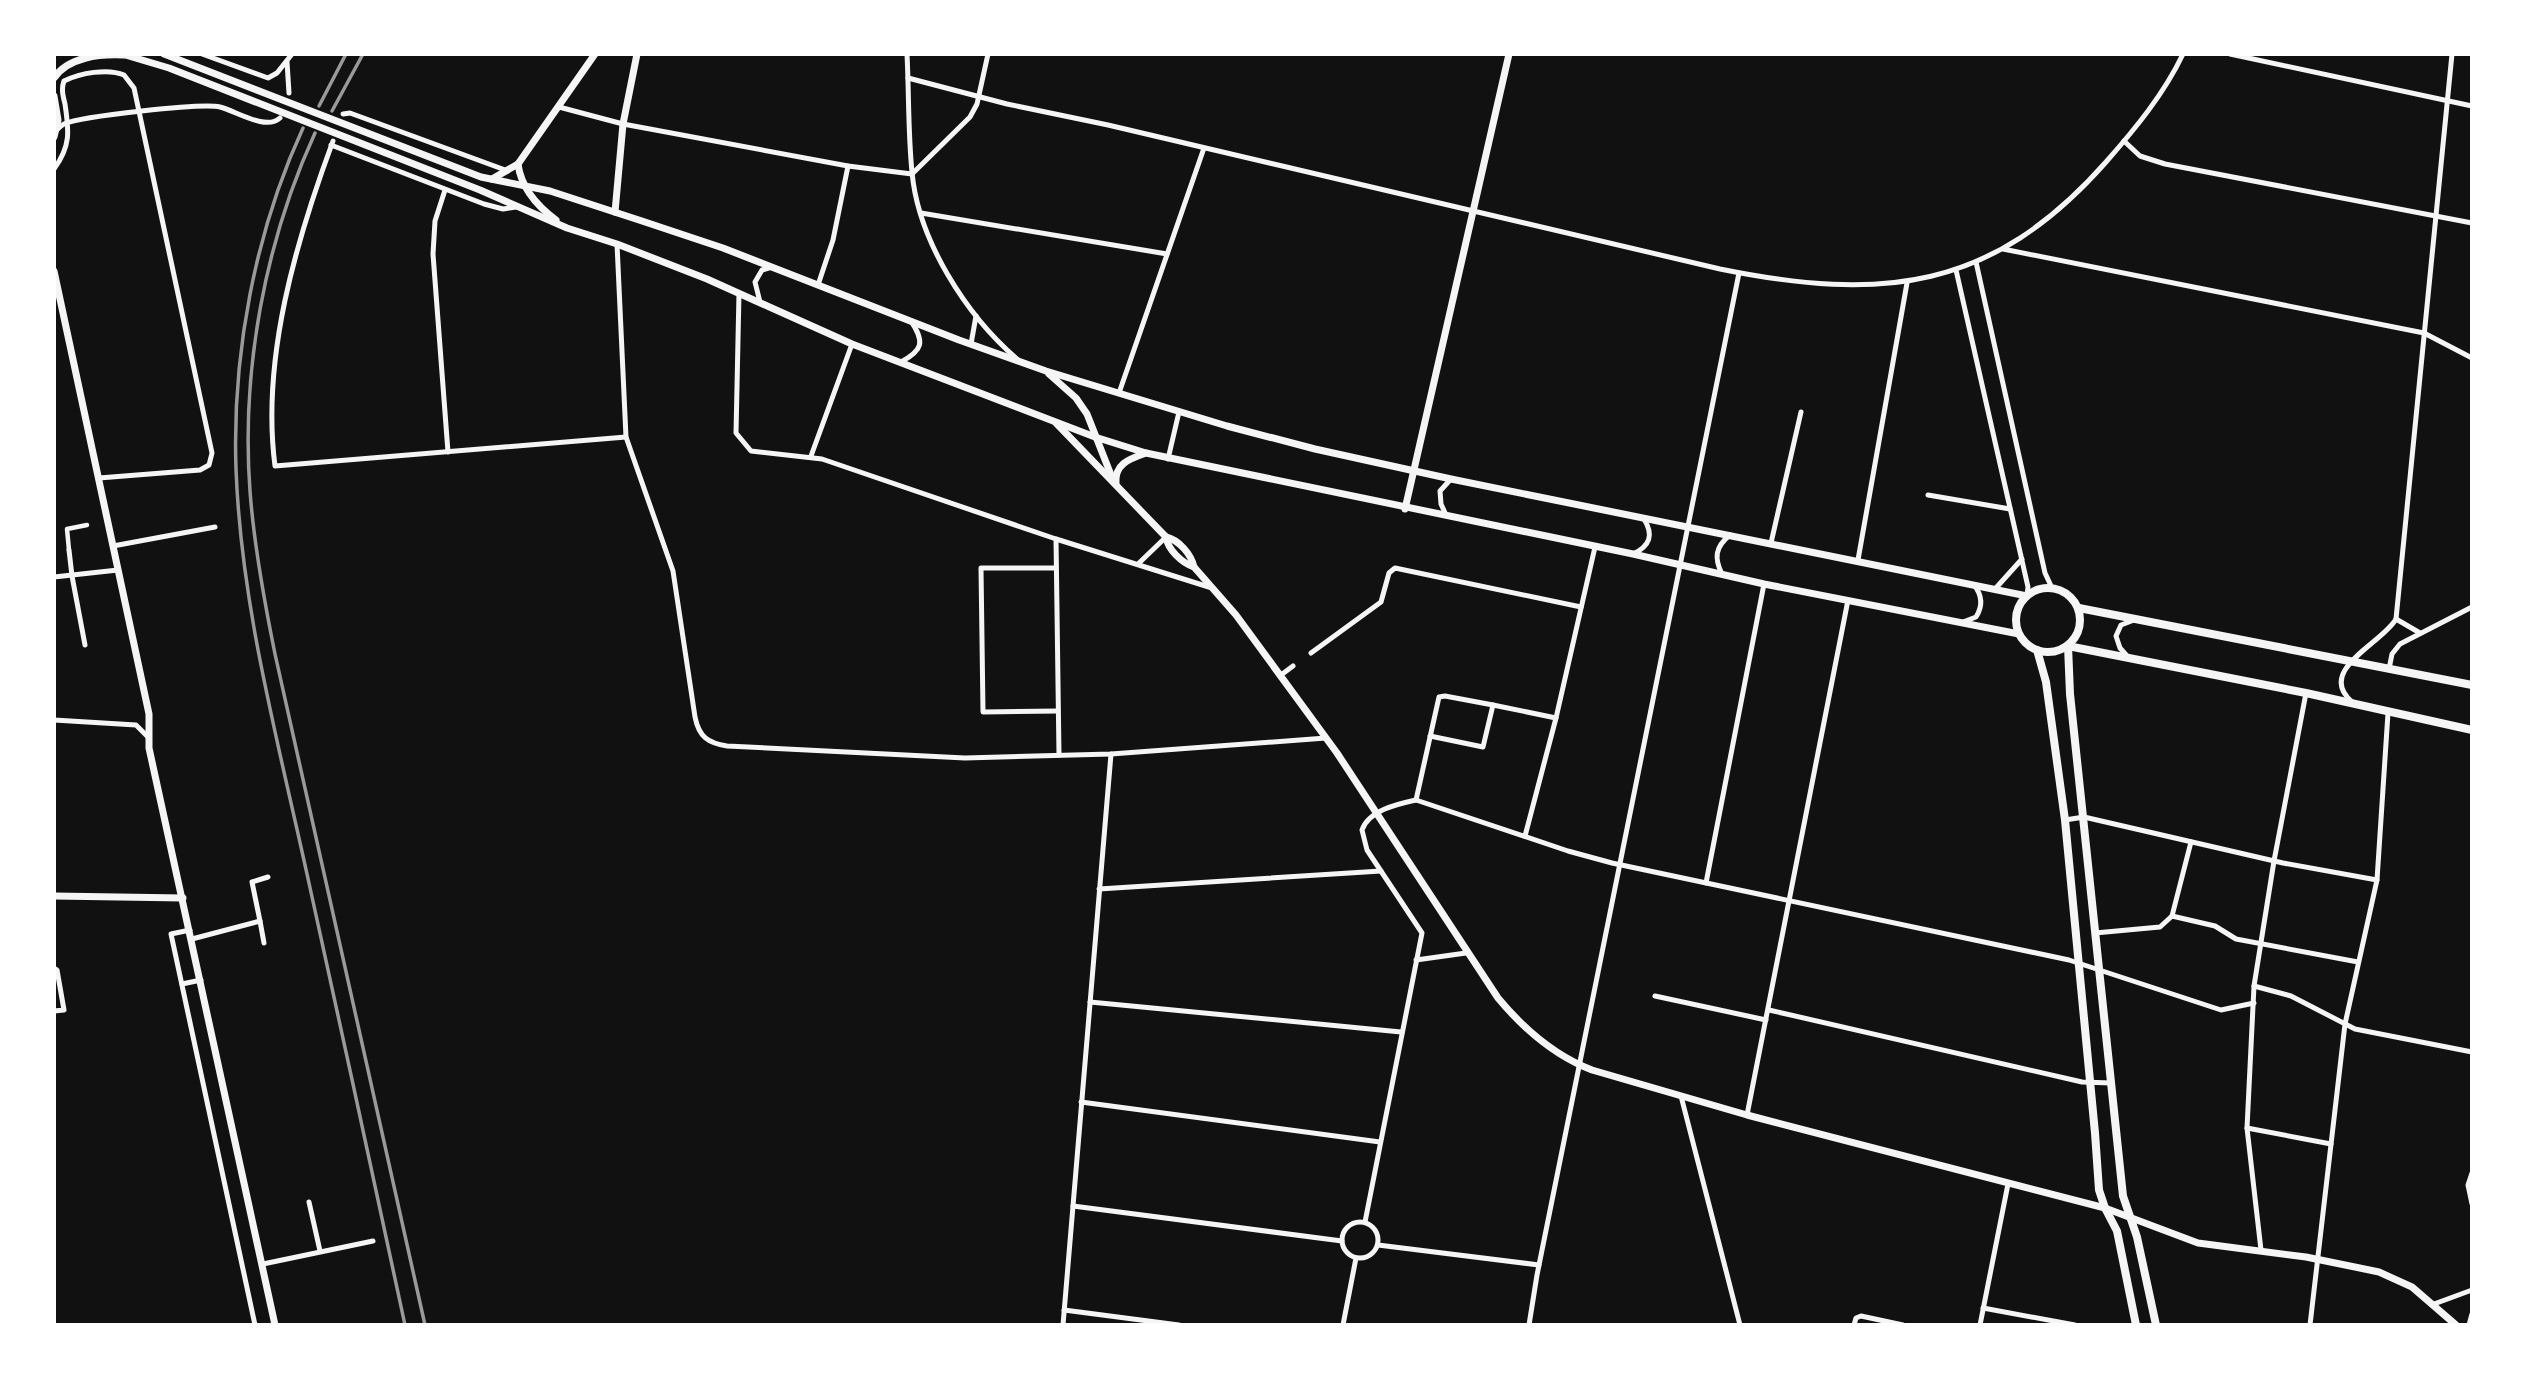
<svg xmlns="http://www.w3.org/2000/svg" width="2526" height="1379" font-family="'Fira Sans Condensed',sans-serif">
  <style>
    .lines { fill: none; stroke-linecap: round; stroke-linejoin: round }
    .pedestrian { stroke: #f5f5f5; stroke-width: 4.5 }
    .minor { stroke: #f5f5f5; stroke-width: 5 }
    .tertiary { stroke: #f5f5f5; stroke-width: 7 }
    .secondary { stroke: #f5f5f5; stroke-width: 8 }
    .rail { stroke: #9a9a9a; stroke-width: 3.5 }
  </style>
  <rect width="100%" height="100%" fill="#111"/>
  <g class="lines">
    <path class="pedestrian" d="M 69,550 L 67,529 L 87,525"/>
    <g class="minor">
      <path d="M 202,54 L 268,78 L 277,73 L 292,54"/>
      <path d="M 907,54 C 909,93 908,133 912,172 C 918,240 966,315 1017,359"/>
      <path d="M 2230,54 L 2472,106"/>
      <path d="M 287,62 L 289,93"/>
      <path d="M 908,78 L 1007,104 L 1108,125 L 1720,269 C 1882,302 1992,291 2106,162 C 2135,129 2164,94 2183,54"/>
      <path d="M 559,107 L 623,124 L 848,166 L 912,174"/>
      <path d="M 343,114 L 350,113 L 508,171"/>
      <path d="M 56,131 C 60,127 60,126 64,124 C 82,116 201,103 220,107 C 236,111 266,131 280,118"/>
      <path d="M 333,141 C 296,241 261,359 275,466 L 626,437"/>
      <path d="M 2124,141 L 2140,156 L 2165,164 L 2472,223"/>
      <path d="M 331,145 L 484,204 L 503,209 L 516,207"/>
      <path d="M 54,169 C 71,146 69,131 65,104 C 63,96 61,89 64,81 C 80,73 108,68 124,75 L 134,88 L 212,453 L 209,465 L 200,470 L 99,478"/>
      <path d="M 912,174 L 970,117 L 977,104 L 988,54"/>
      <path d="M 445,190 L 435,221 L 433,254 L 448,452"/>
      <path d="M 921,213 L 1167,254"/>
      <path d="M 617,244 L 626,437 L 673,571 L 695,717 C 699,737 708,743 727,746 L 965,758 L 1111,754 L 1326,738"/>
      <path d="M 2003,249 L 2424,333 L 2472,358"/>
      <path d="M 1976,262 L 2045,573 L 2052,588"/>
      <path d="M 1956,270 L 2028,587 L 2027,595"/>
      <path d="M 818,285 L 833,240 L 848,166"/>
      <path d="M 739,293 L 736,433 L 751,451 L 822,459 L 1056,539 L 1212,588"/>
      <path d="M 760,302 L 755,282 L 762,270 L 772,267"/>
      <path d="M 971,344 L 976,316"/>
      <path d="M 901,362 C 923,350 925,342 911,321"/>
      <path d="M 1119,393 L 1204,148"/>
      <path d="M 811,456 L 852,344"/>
      <path d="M 1168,459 L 1179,412"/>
      <path d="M 1928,495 L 2010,509"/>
      <path d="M 1446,515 L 1441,504 L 1440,491 L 1451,479"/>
      <path d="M 1056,539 L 1059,755"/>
      <path d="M 1771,543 L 1801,412"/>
      <path d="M 113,546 L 215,527"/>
      <path d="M 69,550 L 72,576 L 85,645"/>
      <path d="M 1633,554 C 1650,546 1654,535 1644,519"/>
      <path d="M 1858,560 L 1907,283"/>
      <path d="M 1138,564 L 1166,537"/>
      <path d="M 1056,568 L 981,568 L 983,712 L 1058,711"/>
      <path d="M 1722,574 C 1714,558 1715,547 1730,535"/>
      <path d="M 54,577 L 118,570"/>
      <path d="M 1995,589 L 2022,559"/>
      <path d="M 2396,619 L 2420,633"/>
      <path d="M 1963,622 L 1976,617 C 1983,606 1982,595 1974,585"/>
      <path d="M 1311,653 L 1381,602 L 1389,573 L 1395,568 L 1581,607"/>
      <path d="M 2127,656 L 2120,648 L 2116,636 L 2121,625 L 2134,620"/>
      <path d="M 2389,669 L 2392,654 L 2400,644 L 2472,607"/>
      <path d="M 1281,675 L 1293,666"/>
      <path d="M 2352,702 C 2315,670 2383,643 2396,619 L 2452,54"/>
      <path d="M 54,720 L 136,725 L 149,738"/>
      <path d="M 1430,736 L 1483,747 L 1493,705 L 1556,718"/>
      <path d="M 1416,800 L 1439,697 L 1445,696 L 1493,705"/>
      <path d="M 2065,820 L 2084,817 L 2283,863 L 2377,880"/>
      <path d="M 1525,836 L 1556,718 L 1595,547"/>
      <path d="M 1706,883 L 1764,584"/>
      <path d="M 1099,889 L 1381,871"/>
      <path d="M 2172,916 L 2191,842"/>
      <path d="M 260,921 L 264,943"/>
      <path d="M 190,930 L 171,934 L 255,1325"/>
      <path d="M 2095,933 L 2160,927 L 2172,916 L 2215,926 L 2236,939 L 2358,962"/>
      <path d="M 192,939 L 260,921 L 252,882 L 268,877"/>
      <path d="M 1416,960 L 1466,953"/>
      <path d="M 54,968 L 57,970 L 64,1010 L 54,1011"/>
      <path d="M 182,984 L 201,980"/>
      <path d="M 2254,986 L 2291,996 L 2355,1029 L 2472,1052"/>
      <path d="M 1655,996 L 1766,1020"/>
      <path d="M 1090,1002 L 1401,1032"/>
      <path d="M 1769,1010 L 2082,1082 L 2111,1083"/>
      <path d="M 1681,1096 L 1740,1325"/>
      <path d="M 1081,1102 L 1380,1142"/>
      <path d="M 1747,1115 L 1848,600"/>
      <path d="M 2247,1128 L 2331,1144"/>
      <path d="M 2472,1173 L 2468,1185 L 2472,1204"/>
      <path d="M 309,1202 L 320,1251"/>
      <path d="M 1073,1206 L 1342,1241"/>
      <circle cx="1360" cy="1240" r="18"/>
      <path d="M 1365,1222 L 1422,933 L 1367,850 L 1362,830 C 1369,810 1398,804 1416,800 L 1568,851 L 1612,863 L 2069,960 L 2221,1010 L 2254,1003"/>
      <path d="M 1378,1245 L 1539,1265"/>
      <path d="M 2261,1250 L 2247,1128 L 2254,986 L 2274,861 L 2306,693"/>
      <path d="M 263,1264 L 373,1241"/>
      <path d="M 2434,1304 L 2472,1290"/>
      <path d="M 1983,1308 L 2075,1325"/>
      <path d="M 1064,1310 L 1179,1325"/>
      <path d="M 1063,1325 L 1111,754"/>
      <path d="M 1343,1325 L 1356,1258"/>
      <path d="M 1529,1325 L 1537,1275 L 1739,273"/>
      <path d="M 1854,1325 L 1856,1318 L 1861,1316 L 1903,1325"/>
      <path d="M 1980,1325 L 2008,1184"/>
      <path d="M 2310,1325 L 2345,1024 L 2377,880 L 2388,713"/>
      <path d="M 2469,1325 L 2472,1314"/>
    </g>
    <g class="tertiary">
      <path d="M 122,54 L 169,68 L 480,190 L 567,228 L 617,244 L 707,279 L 852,344 L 1095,437 L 1146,453 L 1633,554 L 1764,584 L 2019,634"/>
      <path d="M 164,54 L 481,177 L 550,191 L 642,221 L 723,248 L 959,340 L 1046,371 L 1227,426 L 1315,449 L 1451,479 L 2027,596"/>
      <path d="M 54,78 C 68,57 100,54 123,55"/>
      <path d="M 54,96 L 58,120 L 54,137"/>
      <path d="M 518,164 C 521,187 537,206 556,220"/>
      <path d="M 492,179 L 518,164 L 595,54"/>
      <path d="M 615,212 L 623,124 L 637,54"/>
      <path d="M 54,271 L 149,714 L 149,748 L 275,1325"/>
      <path d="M 1049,374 L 1076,398 L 1087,414 L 1111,475"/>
      <path d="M 1056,423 L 1166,537 C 1168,550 1182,563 1194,567"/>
      <path d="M 1116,484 C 1114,464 1129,459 1146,453"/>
      <path d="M 1405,509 L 1509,54"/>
      <path d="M 1166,537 C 1179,540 1191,554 1194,567 L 1236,615 L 1337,753 L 1498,998 C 1523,1028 1555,1056 1592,1070 L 1747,1115 L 2105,1208 L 2198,1243 L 2306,1257 L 2379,1272 L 2412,1287 L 2456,1325"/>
      <path d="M 54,896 L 183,898"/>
    </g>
    <g class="secondary">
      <circle cx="2048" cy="620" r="32"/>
      <path d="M 2079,608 L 2472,685"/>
      <path d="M 2068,646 L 2070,694 L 2123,1196 L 2137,1237 L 2156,1325"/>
      <path d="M 2068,646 L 2306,693 L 2472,730"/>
      <path d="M 2037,650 L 2046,682 L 2065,820 L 2095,1133 L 2099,1190 L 2105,1208 L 2117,1231 L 2136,1325"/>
    </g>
    <g class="rail">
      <path d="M 319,106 L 346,54"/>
      <path d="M 332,111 L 363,54"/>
      <path d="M 303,128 C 255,232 232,354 236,469 C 241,606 278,741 307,874 C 340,1024 373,1175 405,1325"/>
      <path d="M 315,133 C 265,242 241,370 250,491 C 254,546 264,600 275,654 L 425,1325"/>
    </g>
  </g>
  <rect width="2526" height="1379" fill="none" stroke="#ffffff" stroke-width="112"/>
</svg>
